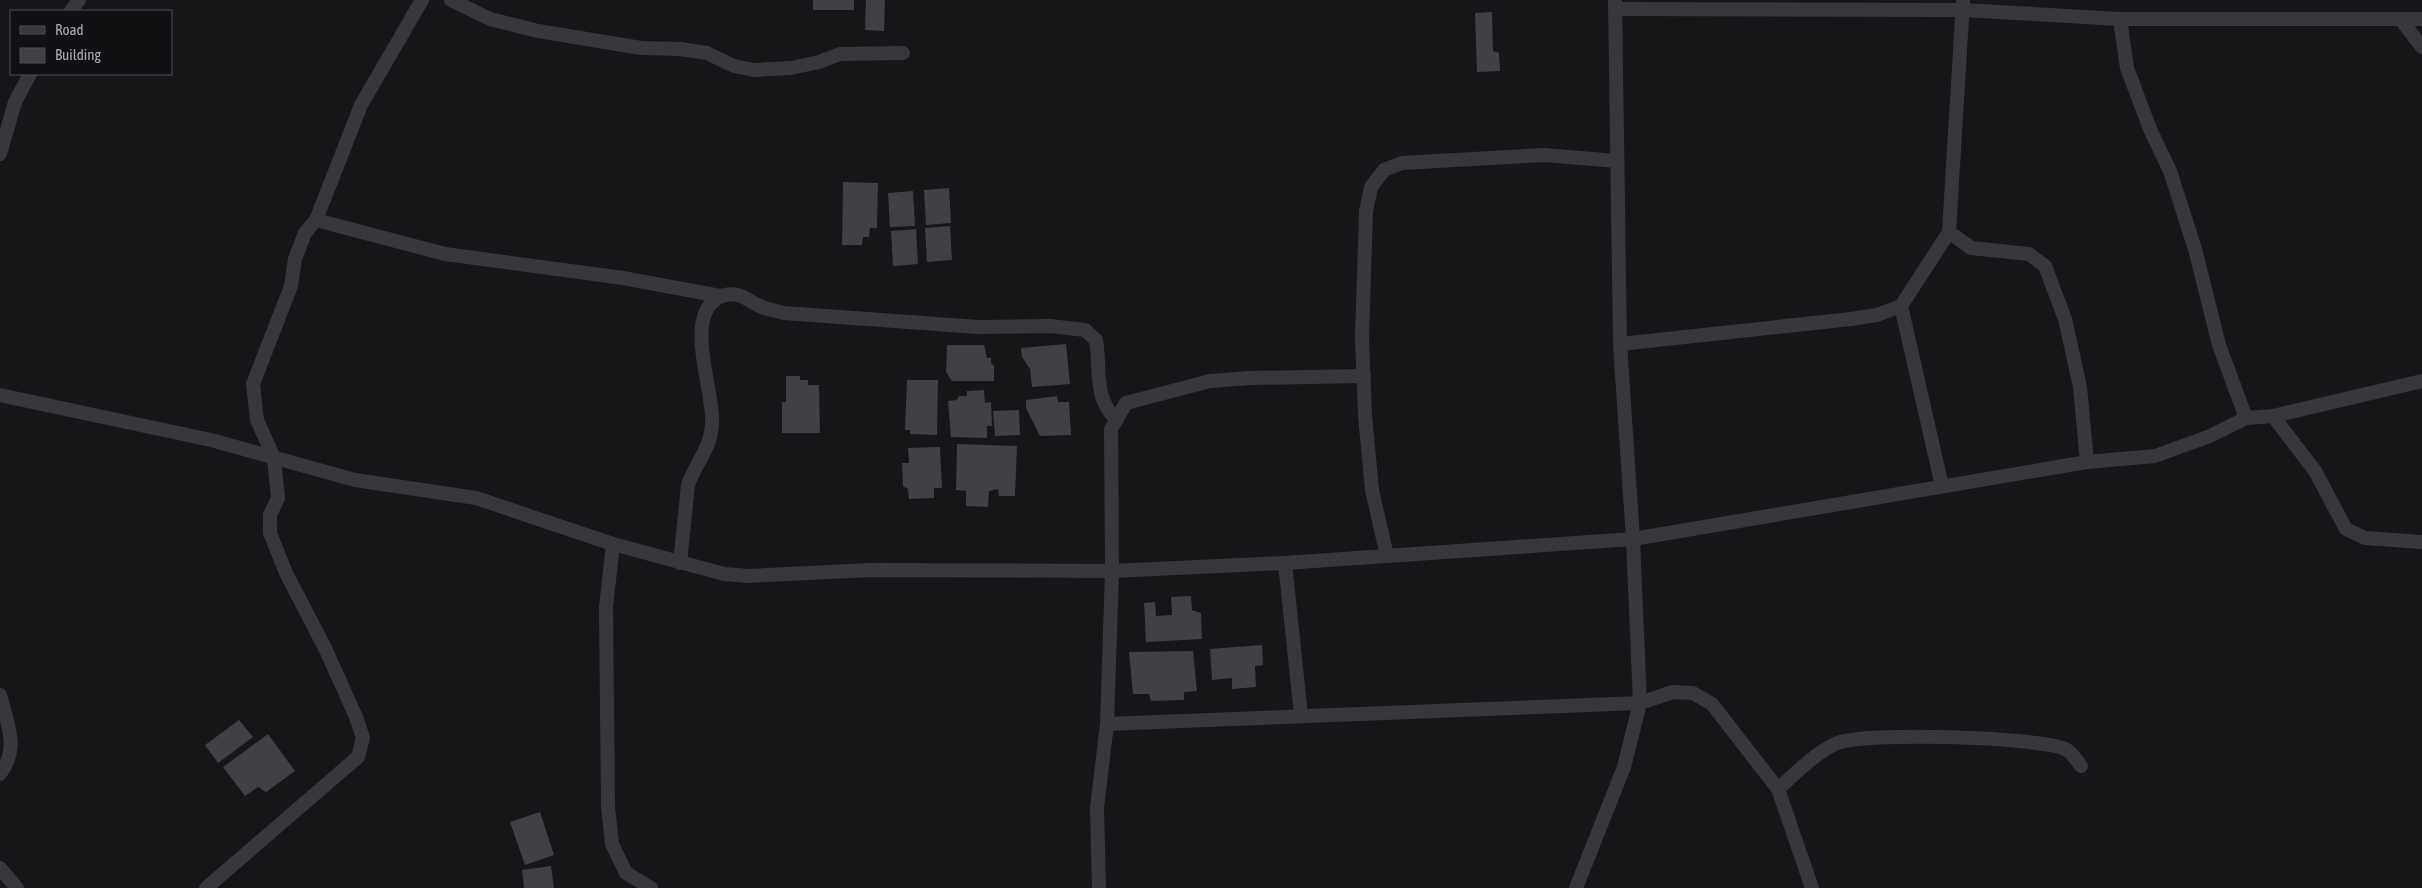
<svg xmlns="http://www.w3.org/2000/svg" width="2422" height="888" font-family="'Asap Condensed',sans-serif">
  <style>
    .building { fill: #404145 }
    .lines { fill: none; stroke-linecap: round; stroke-linejoin: round }
    .street { stroke: #37383d; stroke-width: 14 }
  </style>
  <rect width="100%" height="100%" fill="#161618"/>
  <g class="building">
    <rect x="813" y="0" width="41" height="10"/>
    <path d="M 866,0 L 885,0 L 884,31 L 865,30 Z"/>
    <path d="M 1492,12 L 1493,51 L 1499,53 L 1500,71 L 1477,72 L 1475,13 Z"/>
    <path d="M 843,182 L 878,183 L 877,228 L 870,228 L 869,237 L 863,237 L 862,245 L 842,245 Z"/>
    <path d="M 949,188 L 951,223 L 926,225 L 924,190 Z"/>
    <path d="M 913,191 L 915,226 L 890,227 L 888,193 Z"/>
    <path d="M 950,226 L 952,260 L 927,262 L 925,228 Z"/>
    <path d="M 916,229 L 918,264 L 893,266 L 891,231 Z"/>
    <path d="M 1066,344 L 1070,384 L 1032,387 L 1030,369 L 1022,357 L 1021,348 Z"/>
    <path d="M 947,345 L 984,345 L 987,358 L 991,358 L 991,363 L 994,366 L 994,381 L 952,381 L 946,372 Z"/>
    <path d="M 786,376 L 800,376 L 800,380 L 808,380 L 808,385 L 819,385 L 820,433 L 782,433 L 782,402 L 786,402 Z"/>
    <path d="M 907,380 L 938,380 L 937,435 L 910,434 L 910,430 L 905,430 Z"/>
    <path d="M 984,390 L 985,403 L 991,402 L 992,426 L 987,426 L 987,438 L 951,437 L 948,401 L 957,400 L 959,396 L 967,396 L 967,391 Z"/>
    <path d="M 1057,396 L 1058,402 L 1069,402 L 1071,435 L 1040,436 L 1026,408 L 1026,400 Z"/>
    <path d="M 1019,410 L 1020,435 L 995,436 L 993,411 Z"/>
    <path d="M 957,444 L 1017,446 L 1015,496 L 999,496 L 998,489 L 989,491 L 988,507 L 966,506 L 966,491 L 956,490 Z"/>
    <path d="M 940,447 L 942,488 L 934,488 L 934,498 L 909,499 L 908,489 L 903,486 L 902,463 L 909,463 L 908,448 Z"/>
    <path d="M 1191,596 L 1192,610 L 1201,613 L 1202,639 L 1146,642 L 1144,603 L 1155,602 L 1156,616 L 1172,615 L 1171,597 Z"/>
    <path d="M 1262,645 L 1263,665 L 1255,666 L 1256,687 L 1232,689 L 1232,678 L 1212,680 L 1210,649 Z"/>
    <path d="M 1193,651 L 1197,691 L 1184,692 L 1184,700 L 1151,701 L 1149,694 L 1133,694 L 1129,652 Z"/>
    <path d="M 239,720 L 253,737 L 218,763 L 205,745 Z"/>
    <path d="M 268,734 L 295,771 L 266,792 L 258,787 L 245,796 L 223,767 Z"/>
    <path d="M 540,812 L 554,855 L 525,865 L 510,822 Z"/>
    <path d="M 551,866 L 554,888 L 524,888 L 522,870 Z"/>
  </g>
  <g class="lines">
    <g class="street">
      <path d="M 451,0 L 490,19 L 538,31 L 641,48 L 680,49 L 707,53 L 734,66 L 754,70 L 791,68 L 819,62 L 840,54 L 903,53"/>
      <path d="M 1615,9 L 1963,10 L 2120,19 L 2422,19"/>
      <path d="M 71,11 L 79,0"/>
      <path d="M 2120,19 L 2127,68 L 2150,129 L 2170,171 L 2195,249 L 2219,345 L 2246,418"/>
      <path d="M 2402,21 L 2422,47"/>
      <path d="M 0,154 L 15,102 L 30,74"/>
      <path d="M 316,220 L 445,254 L 623,278 L 720,296"/>
      <path d="M 1949,232 L 1971,248 L 2029,254 L 2045,266 L 2065,319 L 2080,387 L 2087,462"/>
      <path d="M 1901,306 L 1942,486"/>
      <path d="M 1620,344 L 1851,319 L 1877,315 L 1901,306 L 1949,232 L 1963,1"/>
      <path d="M 0,395 L 211,440 L 355,480 L 476,498 L 613,544 L 724,574 L 749,576 L 871,570 L 1112,571 L 1285,563 L 1633,539 L 2087,462 L 2155,456 L 2210,436 L 2246,418 L 2273,416 L 2422,381"/>
      <path d="M 2273,416 L 2315,471 L 2346,529 L 2365,538 L 2422,542"/>
      <path d="M 613,544 L 606,607 L 608,806 L 612,844 L 626,873 L 651,888"/>
      <path d="M 1387,556 L 1372,490 L 1365,416 L 1362,337 L 1366,211 L 1371,187 L 1384,170 L 1402,163 L 1544,155 L 1617,161"/>
      <path d="M 680,563 L 688,485 C 695,464 711,448 712,425 C 715,392 684,322 716,299 C 721,295 731,293 738,295 C 746,297 754,304 762,307 C 769,310 777,311 784,313 L 978,327 L 1050,326 L 1085,330 L 1096,340 C 1101,369 1093,399 1117,420"/>
      <path d="M 1285,563 L 1301,715"/>
      <path d="M 0,695 C 7,724 20,747 0,774"/>
      <path d="M 1107,724 L 1640,703 L 1673,692 L 1693,693 L 1712,704 L 1778,789 L 1812,888"/>
      <path d="M 1778,789 C 1795,774 1814,754 1835,744 C 1864,731 2036,737 2065,749 C 2072,752 2077,761 2081,766"/>
      <path d="M 0,868 L 17,888"/>
      <path d="M 206,888 L 358,757 L 363,738 L 356,717 L 325,648 L 286,573 L 270,533 L 270,515 L 278,498 L 274,458 L 257,420 L 253,384 L 291,286 L 295,259 L 305,233 L 316,220 L 361,105 L 422,0"/>
      <path d="M 1099,888 L 1097,808 L 1107,724 L 1112,571 L 1111,429 L 1126,403 L 1210,381 L 1250,378 L 1364,376"/>
      <path d="M 1576,888 L 1624,767 L 1640,703 L 1633,539 L 1620,344 L 1615,0"/>
    </g>
  </g>
  <rect x="10" y="10" width="162" height="65" fill="#111113" stroke="#4d4f55"/>
  <rect x="20" y="26" width="25" height="8" fill="#37383d" stroke="#4d4f55"/>
  <text x="55" y="35" font-size="15" fill="#a8adb8">Road</text>
  <rect x="20" y="48" width="25" height="15" fill="#404145" stroke="#4d4f55"/>
  <text x="55" y="60" font-size="15" fill="#a8adb8">Building</text>
</svg>
